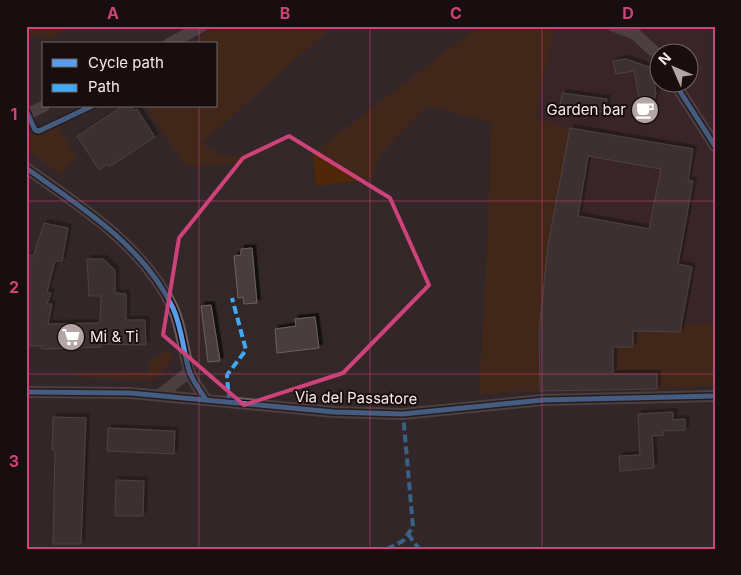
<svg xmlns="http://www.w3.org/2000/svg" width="741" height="575" font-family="Inter,sans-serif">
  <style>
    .built { fill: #422528; fill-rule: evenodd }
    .green { fill: #502809 }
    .building { fill: #483e3c; stroke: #6c6161; fill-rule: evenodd; filter: url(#shadow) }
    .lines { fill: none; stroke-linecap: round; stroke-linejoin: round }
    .minor { stroke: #6a5d62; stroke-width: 12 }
    .quiet { stroke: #3fa9f5; stroke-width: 4; stroke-dasharray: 8 4; stroke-linecap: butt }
    .cycleway-casing { stroke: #190e0f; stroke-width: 8 }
    .cycleway { stroke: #5a9eea; stroke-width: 5 }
    .marked { fill: none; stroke: #cd4278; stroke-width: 4; stroke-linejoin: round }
    .grid { fill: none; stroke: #cd4278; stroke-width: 1; stroke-opacity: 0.55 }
    .labels { text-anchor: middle; stroke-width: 4; stroke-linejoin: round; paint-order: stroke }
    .poi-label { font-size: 15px; fill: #fae9ea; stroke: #190e0f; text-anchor: end }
    .street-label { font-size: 15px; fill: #fae9ea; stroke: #190e0f }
    .neatline { fill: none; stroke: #cd4278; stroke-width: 2 }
    .grid-label { font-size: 16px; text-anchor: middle; font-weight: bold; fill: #cd4278 }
  </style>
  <defs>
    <filter id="shadow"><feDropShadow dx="3.5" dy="-3.5" stdDeviation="0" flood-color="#0009"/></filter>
  </defs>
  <rect width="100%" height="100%" fill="#332728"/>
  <path class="built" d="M 555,26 L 715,26 L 715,29 L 708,29 L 708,120 L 715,131 L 715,324 L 681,325 L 680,332 L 539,333 L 548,245 L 570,129 L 535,118 ZM 658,52 L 688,52 L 688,82 L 658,82 Z"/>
  <g class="green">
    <path d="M 26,26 L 61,26 L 65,31 L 48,39 L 29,35 L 26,62 Z"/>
    <path d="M 217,26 L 333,26 L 202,143 L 220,155 L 242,156 L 240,164 L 186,166 L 145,106 L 216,106 L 216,44 L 204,44 L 200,35 Z"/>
    <path d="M 479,26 L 555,26 L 535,118 L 570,128 L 548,245 L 539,333 L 540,391 L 479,394 L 488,229 L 491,123 L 428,105 L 381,153 L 371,179 L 316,186 L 313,153 Z"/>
    <path d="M 29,124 L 33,134 L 37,136 L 59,126 L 76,159 L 68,165 L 61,175 L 28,151 L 26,125 Z"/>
    <path d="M 715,324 L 715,386 L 657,389 L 656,374 L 613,374 L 613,347 L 633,346 L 633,331 L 679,332 L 681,325 Z"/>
    <path d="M 167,351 L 173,354 C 171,366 162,376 150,381 L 77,377 L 78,373 L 149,372 L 149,361 Z"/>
  </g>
  <g class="building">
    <path d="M 626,59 L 652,68 L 656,94 L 652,106 L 654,111 L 650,117 L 644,118 L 638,115 L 637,108 L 640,103 L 634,71 L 616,74 L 613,61 Z"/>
    <path d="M 562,93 L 607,99 L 605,112 L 560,106 Z"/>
    <path d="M 122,106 L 132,106 L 134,111 L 137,109 L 155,137 L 109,167 L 107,164 L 99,170 L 77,136 Z"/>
    <path d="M 570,128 L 693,149 L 688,180 L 693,181 L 678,264 L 692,267 L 680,332 L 633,331 L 633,347 L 613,347 L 613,374 L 657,374 L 657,389 L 540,391 L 539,332 L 548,245 ZM 588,156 L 661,169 L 649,229 L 578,216 Z"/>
    <path d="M 44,223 L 68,228 L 62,261 L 55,261 L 47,292 L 51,293 L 47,304 L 52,304 L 48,324 L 100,323 L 101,296 L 89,296 L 87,259 L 103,259 L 115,270 L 115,293 L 126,294 L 126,320 L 145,320 L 146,345 L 101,344 L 101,347 L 42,349 L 41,346 L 26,346 L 26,265 L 29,255 L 33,256 Z"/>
    <path d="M 252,248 L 257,303 L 244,304 L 243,297 L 238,298 L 234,256 L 241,255 L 241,249 Z"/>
    <path d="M 211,305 L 220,361 L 208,362 L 201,306 Z"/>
    <path d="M 315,317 L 319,348 L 277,353 L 275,329 L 296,326 L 295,319 Z"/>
    <path d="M 673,412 L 673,420 L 685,419 L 685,430 L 663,431 L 664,435 L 652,436 L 654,468 L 620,471 L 619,456 L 640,455 L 638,414 Z"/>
    <path d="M 53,417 L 86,418 L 81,544 L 53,544 L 55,450 L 52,450 Z"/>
    <path d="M 108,428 L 175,431 L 174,454 L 107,451 Z"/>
    <path d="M 116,480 L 144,481 L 143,516 L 115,516 Z"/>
  </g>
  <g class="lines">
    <g class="minor">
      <path d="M 614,26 L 635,34 L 658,55"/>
      <path d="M 169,44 L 202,26"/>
      <path d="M 674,82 L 715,146"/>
      <path d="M 26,115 L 44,106"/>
      <path d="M 26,168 C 81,207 143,245 173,308 C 182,328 183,350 189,370 C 192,381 201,391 206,400"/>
      <path d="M 26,392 L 130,393 L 334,412 L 403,414 L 543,400 L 715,396"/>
      <path d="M 160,395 L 189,372"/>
    </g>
    <g class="quiet">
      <path d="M 229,402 L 227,375 L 246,350 L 232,298"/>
      <path d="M 408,534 L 419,549"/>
      <path d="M 387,549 L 403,541 L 413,527 L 403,414"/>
    </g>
    <g class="cycleway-casing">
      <g id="cycleway">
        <path d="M 674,82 L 715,146"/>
        <path d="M 26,110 L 35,130 L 39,131 L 92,106"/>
        <path d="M 26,168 C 81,207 143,245 173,308 C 182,328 183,350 189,370 C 192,381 201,391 206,400"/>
        <path d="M 26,392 L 130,393 L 334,412 L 403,414 L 543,400 L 715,396"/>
      </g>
    </g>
    <use href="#cycleway" class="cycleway"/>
  </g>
  <path d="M0 0H741V575H0ZM 289,136 L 390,198 L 429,285 L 343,373 L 244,405 L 163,335 L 179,238 L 243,158 Z" fill="#332728" fill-opacity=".55" fill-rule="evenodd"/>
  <path class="marked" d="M 289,136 L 390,198 L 429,285 L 343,373 L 244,405 L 163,335 L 179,238 L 243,158 Z"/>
  <path class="grid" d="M 199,26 L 199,44M 370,26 L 370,549M 542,26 L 542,549M 199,106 L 199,549M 26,201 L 715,201M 26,374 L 715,374"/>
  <defs>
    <g id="cafe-disc" transform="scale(1.4375)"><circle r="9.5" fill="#b4a5a6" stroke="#190e0f"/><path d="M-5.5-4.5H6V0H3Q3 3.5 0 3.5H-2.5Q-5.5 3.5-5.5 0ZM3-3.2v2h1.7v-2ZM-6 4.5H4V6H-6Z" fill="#fff"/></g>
    <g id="supermarket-disc" transform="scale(1.4375)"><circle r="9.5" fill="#b4a5a6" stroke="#190e0f"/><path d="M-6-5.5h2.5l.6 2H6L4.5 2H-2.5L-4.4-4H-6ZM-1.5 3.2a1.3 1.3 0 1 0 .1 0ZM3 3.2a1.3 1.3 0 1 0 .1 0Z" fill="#fff"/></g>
  </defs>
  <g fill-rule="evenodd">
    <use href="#cafe-disc" x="645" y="110"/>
    <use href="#supermarket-disc" x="71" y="337"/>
  </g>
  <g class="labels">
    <g class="poi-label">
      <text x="626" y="115">Garden bar</text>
      <text x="90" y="342" text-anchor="start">Mi &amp; Ti</text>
    </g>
    <g class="street-label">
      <text transform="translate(356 398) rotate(1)" y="5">Via del Passatore</text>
    </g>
  </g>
  <rect width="741" height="575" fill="none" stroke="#190e0f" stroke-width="55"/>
  <rect x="42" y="42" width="175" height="65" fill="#190e0f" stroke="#736667"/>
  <rect x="52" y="59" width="25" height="8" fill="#5a9eea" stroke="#736667"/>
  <text x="88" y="68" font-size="15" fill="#fae9ea">Cycle path</text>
  <rect x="52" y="84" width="25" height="8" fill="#3fa9f5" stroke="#736667"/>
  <text x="88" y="92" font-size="15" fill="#fae9ea">Path</text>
  <g transform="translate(674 68) rotate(315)"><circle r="24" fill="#190e0f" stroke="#736667"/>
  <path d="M0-4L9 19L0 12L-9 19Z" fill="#b4a5a6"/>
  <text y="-8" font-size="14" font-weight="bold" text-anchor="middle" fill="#fae9ea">N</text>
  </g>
  <rect x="28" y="28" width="686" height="520" class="neatline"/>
  <g class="grid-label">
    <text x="113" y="19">A</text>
    <text x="285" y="19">B</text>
    <text x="456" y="19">C</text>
    <text x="628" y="19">D</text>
    <text x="14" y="120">1</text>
    <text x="14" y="293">2</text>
    <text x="14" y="467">3</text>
  </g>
</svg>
